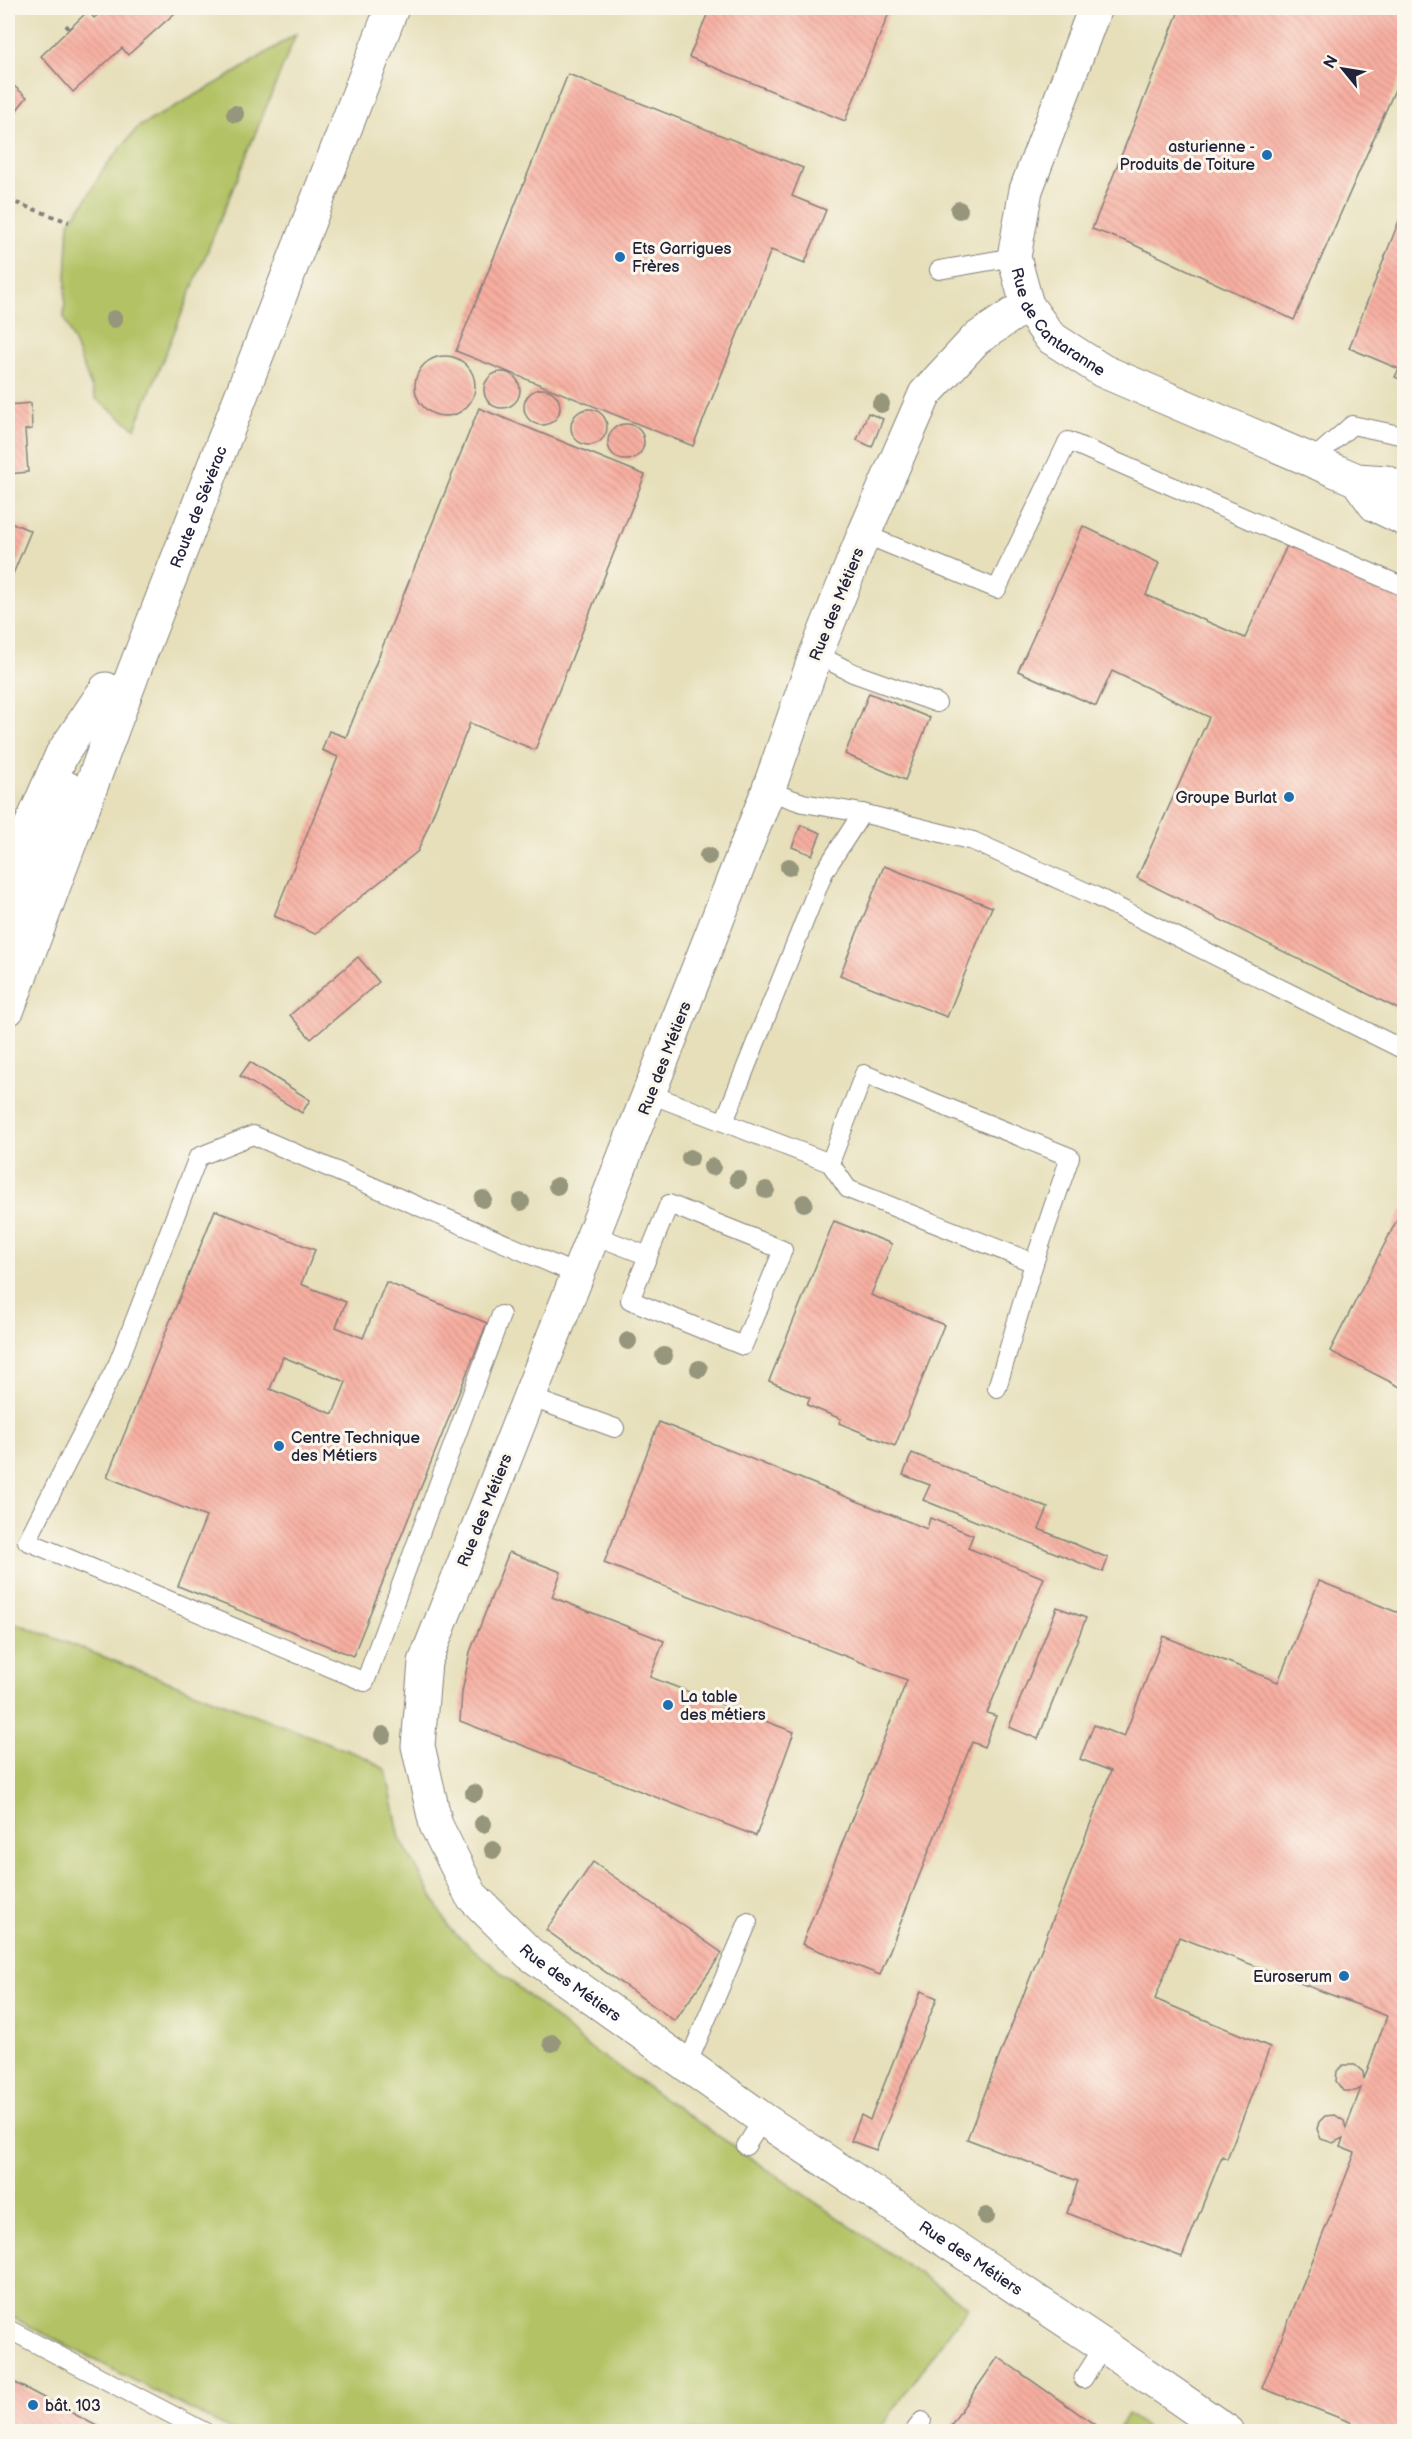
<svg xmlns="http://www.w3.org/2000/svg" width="1412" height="2439" font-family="'Balsamiq Sans',sans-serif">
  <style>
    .green { fill: #b3c265; stroke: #6a7250; stroke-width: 1.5 }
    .building { fill: url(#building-back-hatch); fill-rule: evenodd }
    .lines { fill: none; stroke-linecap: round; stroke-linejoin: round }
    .service-casing { stroke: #84807a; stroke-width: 20 }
    .minor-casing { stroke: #84807a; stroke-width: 35 }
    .secondary-casing { stroke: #84807a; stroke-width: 35 }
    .path { stroke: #84807a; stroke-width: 4; stroke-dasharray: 4.5 4.5; stroke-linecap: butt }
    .service { stroke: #fff; stroke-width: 18 }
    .minor { stroke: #fff; stroke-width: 33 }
    .secondary { stroke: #fff; stroke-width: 33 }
    .tree { fill: #96967c }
    .poi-dot { fill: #1f6fb2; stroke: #fbf7ec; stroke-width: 2 }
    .labels { text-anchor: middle; stroke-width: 6; stroke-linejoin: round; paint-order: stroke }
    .poi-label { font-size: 16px; fill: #22223b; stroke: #fbf7ec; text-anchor: start }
    .street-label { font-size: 16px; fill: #22223b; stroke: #fbf7ec }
  </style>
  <defs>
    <pattern id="building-back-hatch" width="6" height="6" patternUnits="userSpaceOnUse" patternTransform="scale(1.5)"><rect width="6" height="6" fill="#f7aea0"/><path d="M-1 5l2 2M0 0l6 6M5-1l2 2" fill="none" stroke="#d3958b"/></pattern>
  </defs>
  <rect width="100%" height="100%" fill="#fbf7ec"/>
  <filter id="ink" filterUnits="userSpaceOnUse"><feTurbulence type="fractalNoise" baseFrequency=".0167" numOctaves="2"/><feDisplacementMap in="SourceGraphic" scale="12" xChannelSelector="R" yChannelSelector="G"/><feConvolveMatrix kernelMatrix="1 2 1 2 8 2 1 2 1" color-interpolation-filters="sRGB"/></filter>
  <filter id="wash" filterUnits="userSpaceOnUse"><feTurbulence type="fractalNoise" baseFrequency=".008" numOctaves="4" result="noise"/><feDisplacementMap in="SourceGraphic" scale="24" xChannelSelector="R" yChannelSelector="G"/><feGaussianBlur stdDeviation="1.35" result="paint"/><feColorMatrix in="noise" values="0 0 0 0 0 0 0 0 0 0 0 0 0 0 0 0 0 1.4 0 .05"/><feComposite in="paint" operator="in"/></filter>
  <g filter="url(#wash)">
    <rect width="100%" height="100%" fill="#e6dfba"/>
    <g class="green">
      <path d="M 296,34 L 135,428 L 96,399 L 64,317 L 69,222 L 84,203 L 102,171 L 138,127 L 228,77 Z"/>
      <path d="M 8,1620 L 367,1758 L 386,1770 L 400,1838 L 451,1930 L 586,2045 L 968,2307 L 878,2431 L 232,2431 L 8,2315 Z"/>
      <path d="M 1127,2414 L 1152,2431 L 1117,2431 Z"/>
    </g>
    <g id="blocks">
      <g class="building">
        <path d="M 106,8 L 172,8 L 176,12 L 128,55 L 122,48 L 73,92 L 41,56 L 88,11 L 94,18 Z"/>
        <path d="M 710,8 L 891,8 L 845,121 L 689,57 Z"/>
        <path d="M 1180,8 L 1404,8 L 1404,69 L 1294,320 L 1128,242 L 1092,229 Z"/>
        <path d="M 568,74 L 803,168 L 792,196 L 826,210 L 805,263 L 771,250 L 693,446 L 456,351 Z"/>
        <path d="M 8,81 L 27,97 L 8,121 Z"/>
        <path d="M 1404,208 L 1404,381 L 1395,377 L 1399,369 L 1349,348 Z"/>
        <circle cx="445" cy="386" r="30"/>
        <circle cx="502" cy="390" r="18"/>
        <circle cx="542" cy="407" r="18"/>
        <path d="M 31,403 L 32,429 L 25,430 L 28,472 L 8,474 L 8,405 Z"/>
        <path d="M 479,408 L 645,475 L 535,750 L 470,723 L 418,851 L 315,934 L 274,916 L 338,757 L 322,750 L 329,731 L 346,737 Z"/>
        <circle cx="589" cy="427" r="18"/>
        <path d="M 868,413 L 883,419 L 872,447 L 857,440 Z"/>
        <circle cx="626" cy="442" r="18"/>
        <path d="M 8,521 L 31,531 L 8,586 Z"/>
        <path d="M 1083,526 L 1159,563 L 1146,595 L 1245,638 L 1289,541 L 1404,594 L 1404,1012 L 1137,878 L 1209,717 L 1112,671 L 1096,706 L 1018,671 Z"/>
        <path d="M 869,693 L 930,718 L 905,780 L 845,754 Z"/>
        <path d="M 801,825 L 821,833 L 812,855 L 792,847 Z"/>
        <path d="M 884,866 L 992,907 L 947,1017 L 840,975 Z"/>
        <path d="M 358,957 L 379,982 L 311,1039 L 290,1015 Z"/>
        <path d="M 250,1062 L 310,1100 L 302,1113 L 240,1076 Z"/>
        <path d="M 1404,1206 L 1404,1389 L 1330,1351 Z"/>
        <path d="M 215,1210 L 315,1250 L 301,1284 L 346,1302 L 336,1327 L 363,1338 L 386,1282 L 487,1323 L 353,1656 L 178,1586 L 206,1517 L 107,1477 ZM 283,1357 L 346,1382 L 333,1414 L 270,1389 Z"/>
        <path d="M 834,1221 L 892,1244 L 871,1295 L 944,1325 L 895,1446 L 839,1423 L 841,1419 L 807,1405 L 810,1398 L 769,1381 Z"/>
        <path d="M 659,1422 L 927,1529 L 930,1518 L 973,1535 L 968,1548 L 1044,1578 L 987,1713 L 996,1716 L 984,1747 L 972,1742 L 880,1975 L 802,1944 L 907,1680 L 604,1563 Z"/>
        <path d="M 912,1453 L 1048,1508 L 1039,1529 L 1108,1558 L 1103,1572 L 923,1500 L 930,1485 L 903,1475 Z"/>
        <path d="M 509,1552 L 561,1572 L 552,1597 L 664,1641 L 650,1677 L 794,1732 L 756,1836 L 460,1721 L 462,1692 L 470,1652 Z"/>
        <path d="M 1319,1581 L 1404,1615 L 1404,2432 L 1376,2432 L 1262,2388 L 1355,2153 L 1340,2147 L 1343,2138 L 1333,2143 L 1321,2139 L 1317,2129 L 1319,2122 L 1325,2116 L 1335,2115 L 1344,2121 L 1346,2128 L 1361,2088 L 1356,2091 L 1343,2091 L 1336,2081 L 1337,2071 L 1343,2065 L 1355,2065 L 1363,2072 L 1364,2079 L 1387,2016 L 1179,1937 L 1155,1999 L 1270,2047 L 1227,2159 L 1222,2156 L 1182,2257 L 1067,2213 L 1078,2181 L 967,2139 L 1111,1771 L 1080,1759 L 1094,1725 L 1124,1737 L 1163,1636 L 1278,1682 Z"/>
        <path d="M 1057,1607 L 1086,1618 L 1038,1739 L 1009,1727 Z"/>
        <path d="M 593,1862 L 722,1953 L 675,2021 L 546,1930 Z"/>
        <path d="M 921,1991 L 937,1998 L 876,2150 L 851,2141 L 861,2115 L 870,2120 Z"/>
        <path d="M 998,2357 L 1105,2432 L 946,2432 Z"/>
        <path d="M 8,2379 L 108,2432 L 8,2432 Z"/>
      </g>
    </g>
  </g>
  <g filter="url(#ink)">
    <use href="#blocks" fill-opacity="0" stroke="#84807a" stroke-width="1.5"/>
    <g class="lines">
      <g class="service-casing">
        <g id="service">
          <path d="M 939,270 L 1014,257"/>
          <path d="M 1312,460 L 1352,425 L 1404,436"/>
          <path d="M 864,534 L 997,589 L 1068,441 L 1404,587"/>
          <path d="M 816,654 L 853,673 L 937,703"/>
          <path d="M 768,791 L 803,803 L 862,813"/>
          <path d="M 650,1094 L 830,1163 L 864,1074 L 1070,1157 L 1034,1263 L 848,1189 L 830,1163"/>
          <path d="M 724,1122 L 824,872 L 862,813 L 973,841 L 1093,895 L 1404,1050"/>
          <path d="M 669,1204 L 783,1250 L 743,1346 L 630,1300 Z"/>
          <path d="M 594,1235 L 648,1256"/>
          <path d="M 501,1315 L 365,1682 L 27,1541 L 118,1363 L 198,1157 L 253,1135 L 578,1275"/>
          <path d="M 997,1388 L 1034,1263"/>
          <path d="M 529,1397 L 615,1428"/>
          <path d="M 687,2065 L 748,1922"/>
          <path d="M 746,2146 L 763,2119"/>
          <path d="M 8,2329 L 205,2432"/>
          <path d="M 1083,2379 L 1104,2346"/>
          <path d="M 914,2432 L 922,2421"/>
        </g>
      </g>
      <g class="minor-casing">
        <g id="minor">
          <path id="s1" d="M 1095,8 L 1026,190 L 1014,257 L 1027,305 L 1050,337 L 1103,371 L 1357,480 L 1386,482 L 1404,490"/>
          <path id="s2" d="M 1027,305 L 976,339 L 925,394 L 864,534 L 816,654 L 768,791 L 425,1662 L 418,1746 L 436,1825 L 471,1895 L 529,1953 L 763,2119 L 1104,2346 L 1228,2432"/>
          <path d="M 1357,480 L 1375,505 L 1404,519"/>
          <path d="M 8,878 L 62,754 L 106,689"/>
        </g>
      </g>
      <g class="secondary-casing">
        <g id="secondary">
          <path d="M 8,938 L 67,788"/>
          <path id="s3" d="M 8,1009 L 134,671 L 392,8"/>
        </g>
      </g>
      <g class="path">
        <path d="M 66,25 L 69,29"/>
        <path d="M 8,200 L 69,222"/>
      </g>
      <use href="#service" class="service"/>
      <use href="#minor" class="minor"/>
      <use href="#secondary" class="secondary"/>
    </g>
    <g class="tree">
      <circle cx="235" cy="114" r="9"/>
      <circle cx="959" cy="210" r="9"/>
      <circle cx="114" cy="319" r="9"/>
      <circle cx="881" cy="404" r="9"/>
      <circle cx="708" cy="856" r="9"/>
      <circle cx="789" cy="867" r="9"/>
      <circle cx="690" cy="1158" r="9"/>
      <circle cx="712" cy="1167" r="9"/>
      <circle cx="738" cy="1179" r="9"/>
      <circle cx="557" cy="1186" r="9"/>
      <circle cx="766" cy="1190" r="9"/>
      <circle cx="483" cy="1199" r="9"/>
      <circle cx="521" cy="1202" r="9"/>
      <circle cx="804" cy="1203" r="9"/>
      <circle cx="628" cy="1341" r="9"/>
      <circle cx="664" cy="1356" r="9"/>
      <circle cx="699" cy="1369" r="9"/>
      <circle cx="383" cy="1735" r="9"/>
      <circle cx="474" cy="1793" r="9"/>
      <circle cx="483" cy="1824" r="9"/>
      <circle cx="493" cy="1850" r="9"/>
      <circle cx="552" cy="2043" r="9"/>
      <circle cx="986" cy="2216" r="9"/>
    </g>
  </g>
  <g class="poi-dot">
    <circle cx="1267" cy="155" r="6"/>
    <circle cx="620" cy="257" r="6"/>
    <circle cx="1289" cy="797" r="6"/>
    <circle cx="279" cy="1446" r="6"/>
    <circle cx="668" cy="1705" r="6"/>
    <circle cx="1344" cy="1976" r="6"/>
    <circle cx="33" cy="2405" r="6"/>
  </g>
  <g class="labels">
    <g class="poi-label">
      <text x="1255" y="152" text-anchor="end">asturienne -<tspan x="1255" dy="18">Produits de Toiture</tspan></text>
      <text x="632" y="254">Ets Garrigues<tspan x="632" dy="18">Frères</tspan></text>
      <text x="1277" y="803" text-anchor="end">Groupe Burlat</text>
      <text x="291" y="1443">Centre Technique<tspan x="291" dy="18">des Métiers</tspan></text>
      <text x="680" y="1702">La table<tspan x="680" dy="18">des métiers</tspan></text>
      <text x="1332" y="1982" text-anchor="end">Euroserum</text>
      <text x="45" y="2411">bât. 103</text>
    </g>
    <g class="street-label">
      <text dy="6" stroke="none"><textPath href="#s1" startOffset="345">Rue de Cantaranne</textPath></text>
      <text dy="6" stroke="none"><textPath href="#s3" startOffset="537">Route de Sévérac</textPath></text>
      <text transform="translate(836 604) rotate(-68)" y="6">Rue des Métiers</text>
      <text transform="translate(664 1058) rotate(-69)" y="6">Rue des Métiers</text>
      <text transform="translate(484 1510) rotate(-68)" y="6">Rue des Métiers</text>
      <text dy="6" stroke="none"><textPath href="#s2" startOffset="1876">Rue des Métiers</textPath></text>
      <text dy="6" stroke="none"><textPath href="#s2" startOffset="2362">Rue des Métiers</textPath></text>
    </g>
  </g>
  <rect width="1412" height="2439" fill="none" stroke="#fbf7ec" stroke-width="30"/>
  <g transform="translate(1343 69) rotate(300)" stroke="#fbf7ec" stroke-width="4.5" paint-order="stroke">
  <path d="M0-4.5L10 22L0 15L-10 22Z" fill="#22223b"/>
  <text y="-9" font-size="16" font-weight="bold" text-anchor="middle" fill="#22223b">N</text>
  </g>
</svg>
